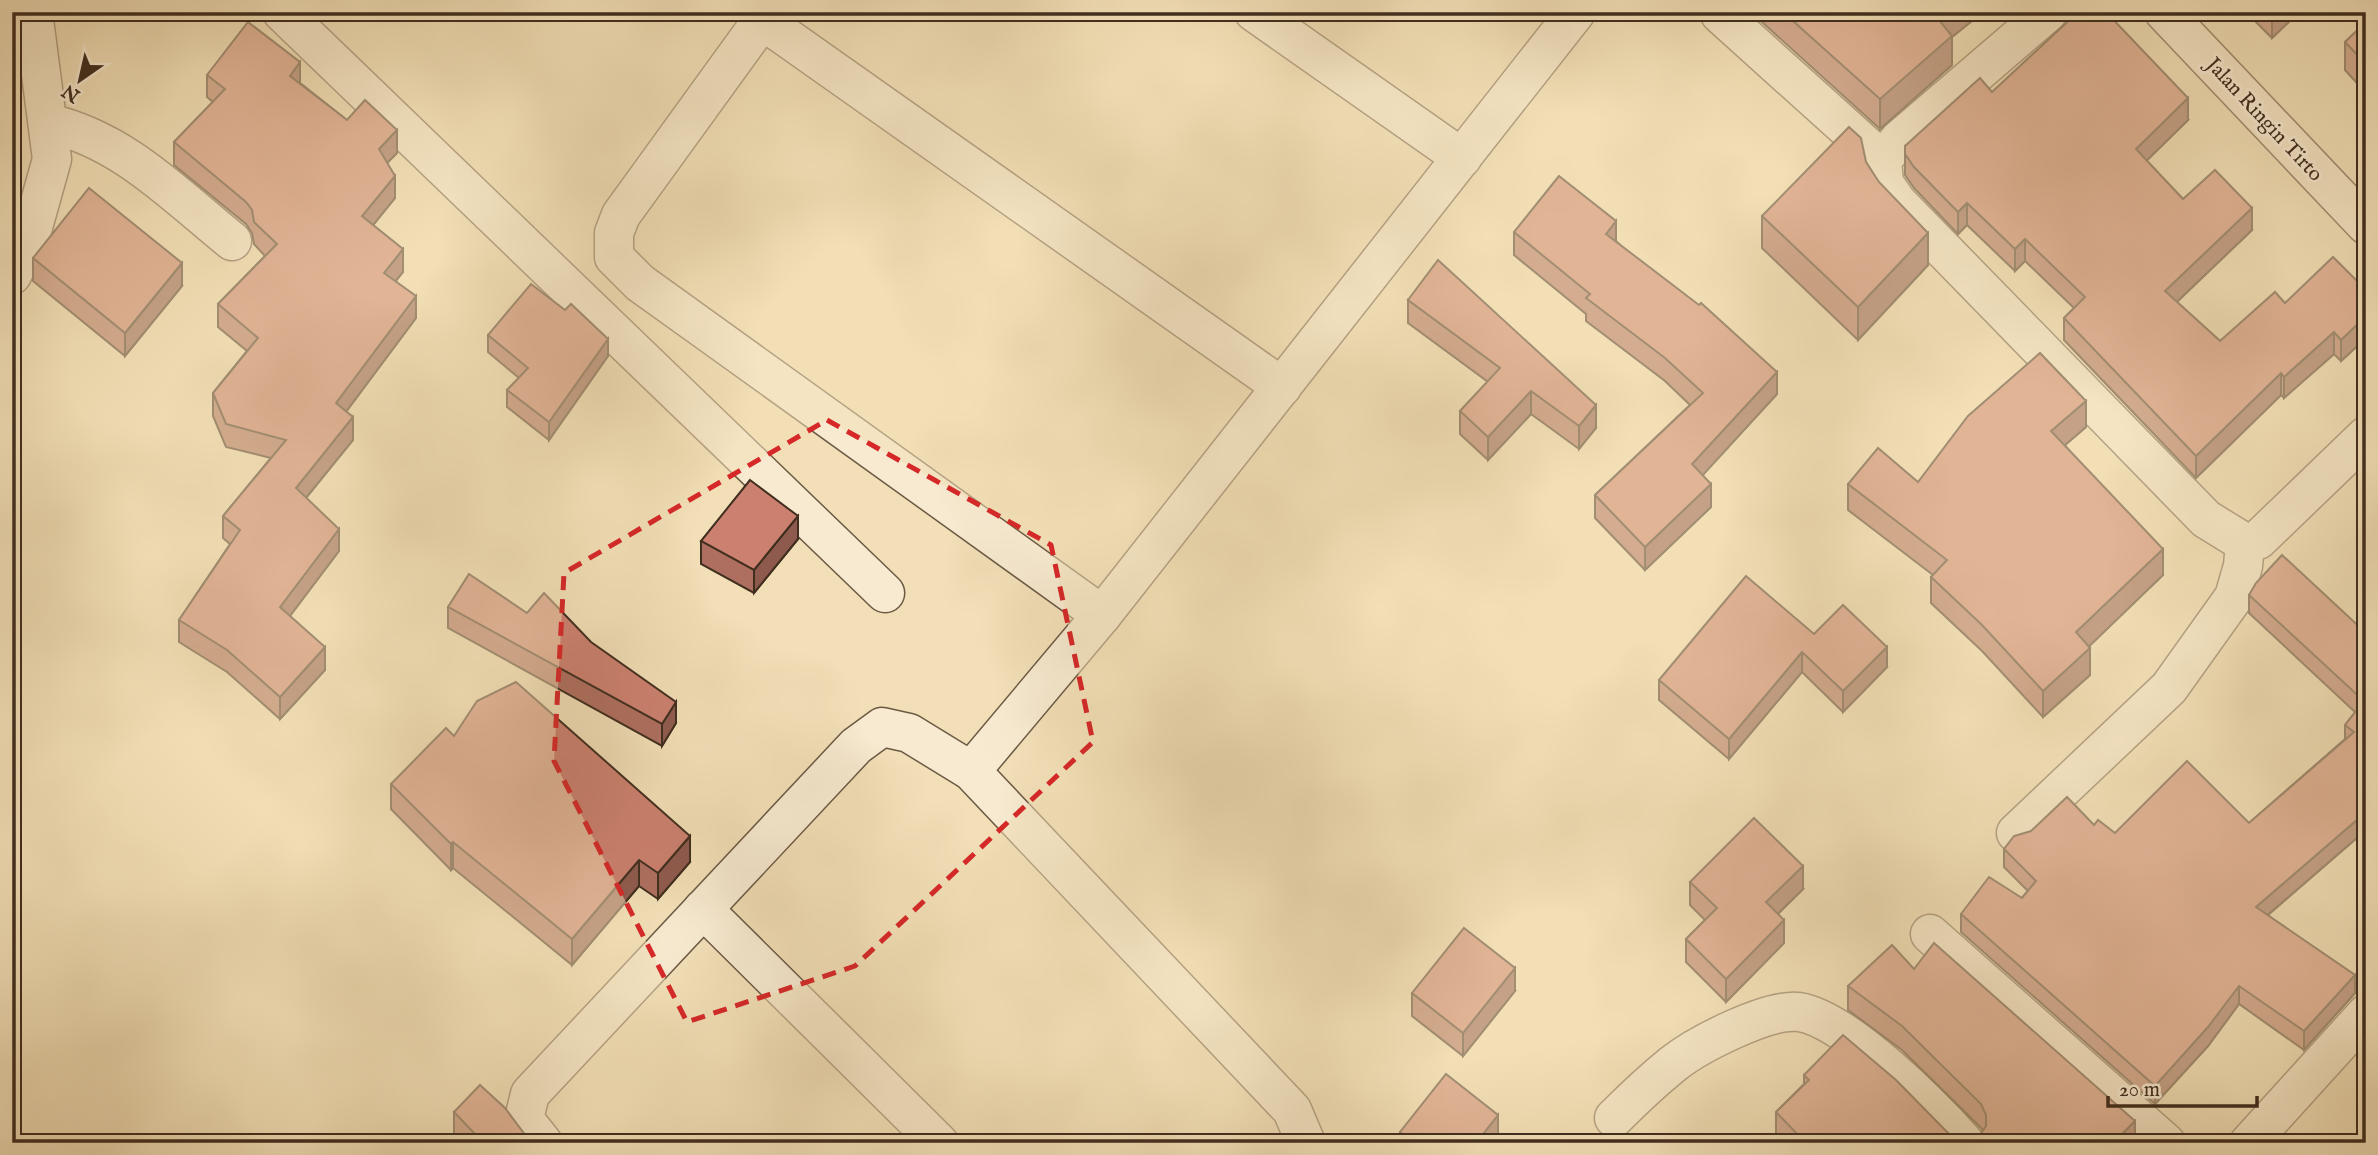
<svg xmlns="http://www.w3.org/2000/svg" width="2378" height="1155" font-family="'IM FELL English',serif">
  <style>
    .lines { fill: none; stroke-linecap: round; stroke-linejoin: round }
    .street-casing { stroke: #6c5a45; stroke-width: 41 }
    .secondary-casing { stroke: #402e1f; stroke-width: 41 }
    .street { stroke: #f7ead0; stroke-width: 38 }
    .secondary { stroke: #f7ead0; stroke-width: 38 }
    .wall { fill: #af6f60; stroke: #402e1f; stroke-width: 2 }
    .shaded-wall { fill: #8f5a4e; stroke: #402e1f; stroke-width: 2 }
    .building { fill: #cc8170; stroke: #402e1f; stroke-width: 2 }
    .marked { fill: none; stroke: #d62828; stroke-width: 5; stroke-dasharray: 14 9; stroke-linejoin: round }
    .labels { text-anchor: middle; stroke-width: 6; stroke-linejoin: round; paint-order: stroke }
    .street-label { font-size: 21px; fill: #402e1f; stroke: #f7ead0 }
  </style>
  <rect width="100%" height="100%" fill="#f2dfb7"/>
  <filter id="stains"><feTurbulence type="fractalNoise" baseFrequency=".00286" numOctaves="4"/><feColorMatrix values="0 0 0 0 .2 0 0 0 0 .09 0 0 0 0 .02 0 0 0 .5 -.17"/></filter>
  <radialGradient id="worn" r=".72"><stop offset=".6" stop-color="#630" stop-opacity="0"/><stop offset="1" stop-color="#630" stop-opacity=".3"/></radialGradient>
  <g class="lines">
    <g class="street-casing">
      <g id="street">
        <path d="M 282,12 L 885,593"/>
        <path d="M 768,12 L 621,215 L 614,233 L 614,257 L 640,283 L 1102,615"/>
        <path d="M 1254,12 L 1462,158"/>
        <path d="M 2048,12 L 1899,140 L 1882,160 L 1884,183 L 1897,202 L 2206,519 L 2245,543 L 2258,540 L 2366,436"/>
        <path d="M 1720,14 L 1882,160"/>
        <path d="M 762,20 L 1282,387"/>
        <path d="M 48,123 C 123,140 174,194 232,241"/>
        <path d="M 12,275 L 30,238 L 52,159 L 33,12"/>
        <path d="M 971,771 L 1102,615 L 1576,12"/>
        <path d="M 2016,833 L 2169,688 L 2234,597 L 2243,566 L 2245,543"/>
        <path d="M 703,909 L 939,1143"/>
        <path d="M 1930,934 L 2166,1143"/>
        <path d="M 1614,1118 C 1633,1099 1652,1081 1673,1064 C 1697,1045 1768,1008 1799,1012 C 1846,1019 1933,1107 1965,1143"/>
        <path d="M 543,1143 L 524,1119 L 530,1094 L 856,746 L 882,727 L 909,733 L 971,771 L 1292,1110 L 1306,1143"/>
        <path d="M 2249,1143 L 2366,1014"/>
      </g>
    </g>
    <g class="secondary-casing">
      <path id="secondary" d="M 2164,12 L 2366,225"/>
    </g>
    <use href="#street" class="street"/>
    <use href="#secondary" class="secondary"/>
  </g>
  <g class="wall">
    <path d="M 1751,12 L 1983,12 L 1952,37 L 1952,65 L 1880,129 Z"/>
    <path d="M 2246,12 L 2299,12 L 2272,38 Z"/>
    <path d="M 2366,22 L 2366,93 L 2345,70 L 2345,42 Z"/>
    <path d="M 207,75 L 300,83 L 347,120 L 397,153 L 387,163 L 395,198 L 373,225 L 403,272 L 396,281 L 416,318 L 346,412 L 353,440 L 306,498 L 339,551 L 290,616 L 325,670 L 280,719 L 227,672 L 179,642 L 179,620 L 230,544 L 223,538 L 223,516 L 271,458 L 226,447 L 213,416 L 213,393 L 247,351 L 218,327 L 218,304 L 265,256 L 254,244 L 252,233 L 246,224 L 174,165 L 174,142 L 213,102 L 207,97 Z"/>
    <path d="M 1992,92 L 2188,120 L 2146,161 L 2183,199 L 2252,230 L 2177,302 L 2220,341 L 2285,303 L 2366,290 L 2366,338 L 2341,361 L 2334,354 L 2284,398 L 2281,395 L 2196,478 L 2064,340 L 2064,318 L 2074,308 L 2025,261 L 2015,271 L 1967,225 L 1958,234 L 1914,188 L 1905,175 L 1905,146 Z"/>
    <path d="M 1866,162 L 1928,265 L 1858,340 L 1762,248 L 1762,216 Z"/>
    <path d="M 1514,232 L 1616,241 L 1777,394 L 1702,475 L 1711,507 L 1645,570 L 1595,518 L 1595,495 L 1690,405 L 1665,381 L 1586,321 L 1586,314 L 1514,255 Z"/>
    <path d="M 33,258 L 182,286 L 125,356 L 33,281 Z"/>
    <path d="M 1408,300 L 1596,428 L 1579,449 L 1531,414 L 1488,460 L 1460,434 L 1460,411 L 1488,382 L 1408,323 Z"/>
    <path d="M 488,335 L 608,356 L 549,440 L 507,407 L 507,390 L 519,378 L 488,352 Z"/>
    <path d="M 2086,427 L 2065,445 L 2163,575 L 2089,646 L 2090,675 L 2043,717 L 1982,651 L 1931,603 L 1931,577 L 1933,575 L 1848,510 L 1848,484 L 1918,482 Z"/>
    <path d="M 798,539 L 754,593 L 701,564 L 701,541 Z"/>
    <path d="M 2249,595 L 2366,633 L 2366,830 L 2268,915 L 2355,993 L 2304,1050 L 2239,1004 L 2208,1046 L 2155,1104 L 1961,932 L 1961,914 L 2022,898 L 2028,891 L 2004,867 L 2004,849 L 2094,825 L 2115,833 L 2249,823 L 2345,739 L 2345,725 L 2355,712 L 2249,613 Z"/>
    <path d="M 448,607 L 527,613 L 676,723 L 662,746 L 448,628 Z"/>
    <path d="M 1814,634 L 1887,667 L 1843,712 L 1802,672 L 1729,759 L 1659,700 L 1659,680 Z"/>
    <path d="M 454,736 L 690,862 L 658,899 L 639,886 L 572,965 L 453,868 L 451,870 L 391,809 L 391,784 Z"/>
    <path d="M 1690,882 L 1803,889 L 1778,914 L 1784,943 L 1726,1002 L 1686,962 L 1686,939 L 1705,920 L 1690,905 Z"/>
    <path d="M 1914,969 L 2135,1143 L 1783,1143 L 1776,1136 L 1776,1112 L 1804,1084 L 1804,1075 L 1949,1134 L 1959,1140 L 1969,1140 L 1980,1135 L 1983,1131 L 1981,1128 L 1902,1050 L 1848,1010 L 1848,986 Z"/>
    <path d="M 1515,991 L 1463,1056 L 1412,1016 L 1412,993 Z"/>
    <path d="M 454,1112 L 526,1136 L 543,1143 L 463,1143 L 454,1134 Z"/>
    <path d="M 1400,1132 L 1498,1138 L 1494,1143 L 1400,1143 Z"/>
  </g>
  <g class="shaded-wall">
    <path d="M 1947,12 L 1983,12 L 1952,37 L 1952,65 L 1880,129 L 1880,99 L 1938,19 Z"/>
    <path d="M 2277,12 L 2299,12 L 2272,38 L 2272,17 Z"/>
    <path d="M 300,62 L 300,85 L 290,76 Z"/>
    <path d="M 2188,98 L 2188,120 L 2136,171 L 2136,149 Z"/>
    <path d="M 397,130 L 397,153 L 379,171 L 379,149 Z"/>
    <path d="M 395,176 L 395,198 L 362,239 L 362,216 Z"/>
    <path d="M 1967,203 L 1967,225 L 1958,234 L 1958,212 Z"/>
    <path d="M 2252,208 L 2252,230 L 2165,313 L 2165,291 Z"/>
    <path d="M 1616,221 L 1616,244 L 1606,234 Z"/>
    <path d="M 1928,233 L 1928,265 L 1858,340 L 1858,307 Z"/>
    <path d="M 2025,239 L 2025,261 L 2015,271 L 2015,249 Z"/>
    <path d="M 403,249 L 403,272 L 384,295 L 384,273 Z"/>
    <path d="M 182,263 L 182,286 L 125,356 L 125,333 Z"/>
    <path d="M 416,296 L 416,318 L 336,425 L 336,403 Z"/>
    <path d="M 2366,316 L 2366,338 L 2341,361 L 2341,340 Z"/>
    <path d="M 2334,332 L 2334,354 L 2284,398 L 2284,377 Z"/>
    <path d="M 608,339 L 608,356 L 549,440 L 549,422 Z"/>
    <path d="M 1777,372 L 1777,394 L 1692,487 L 1692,464 Z"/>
    <path d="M 2281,373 L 2281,395 L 2196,478 L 2196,456 Z"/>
    <path d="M 1531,391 L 1531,414 L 1488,460 L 1488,437 Z"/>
    <path d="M 2086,401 L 2086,427 L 2051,457 L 2051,431 Z"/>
    <path d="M 1596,405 L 1596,428 L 1579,449 L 1579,426 Z"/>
    <path d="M 353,417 L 353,440 L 296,510 L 296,488 Z"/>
    <path d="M 1711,484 L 1711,507 L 1645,570 L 1645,547 Z"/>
    <path d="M 798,516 L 798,539 L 754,593 L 754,570 Z"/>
    <path d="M 339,529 L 339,551 L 280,629 L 280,607 Z"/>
    <path d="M 2163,549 L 2163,575 L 2076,659 L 2076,632 Z"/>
    <path d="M 325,647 L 325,670 L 280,719 L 280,697 Z"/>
    <path d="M 1887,647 L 1887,667 L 1843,712 L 1843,691 Z"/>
    <path d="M 2090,648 L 2090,675 L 2043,717 L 2043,691 Z"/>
    <path d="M 1802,652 L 1802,672 L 1729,759 L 1729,739 Z"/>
    <path d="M 676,702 L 676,723 L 662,746 L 662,724 Z"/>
    <path d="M 2366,812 L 2366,830 L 2256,925 L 2256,907 Z"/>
    <path d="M 690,836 L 690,862 L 658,899 L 658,873 Z"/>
    <path d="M 453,842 L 453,868 L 451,870 L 451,844 Z"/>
    <path d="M 639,860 L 639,886 L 572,965 L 572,939 Z"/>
    <path d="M 1803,866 L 1803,889 L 1766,925 L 1766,902 Z"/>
    <path d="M 1784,920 L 1784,943 L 1726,1002 L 1726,979 Z"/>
    <path d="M 1515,968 L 1515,991 L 1463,1056 L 1463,1033 Z"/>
    <path d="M 2355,975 L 2355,993 L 2304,1050 L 2304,1031 Z"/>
    <path d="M 2239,986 L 2239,1004 L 2208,1046 L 2155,1104 L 2155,1086 Z"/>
    <path d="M 1498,1115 L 1498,1138 L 1494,1143 L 1476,1143 Z"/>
    <path d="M 2135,1121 L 2135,1143 L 2119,1143 L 2119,1137 Z"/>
  </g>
  <g class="building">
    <path d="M 1783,12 L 1947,12 L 1938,19 L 1952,36 L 1880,99 Z"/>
    <path d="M 2078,12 L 2106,12 L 2188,98 L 2136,149 L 2183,199 L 2215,170 L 2252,208 L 2165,291 L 2220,341 L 2275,292 L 2285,303 L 2333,257 L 2366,290 L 2366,316 L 2341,340 L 2334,332 L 2284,377 L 2281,373 L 2196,456 L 2064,318 L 2085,297 L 2025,239 L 2015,249 L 1967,203 L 1958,212 L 1914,167 L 1905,154 L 1905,146 L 1980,78 L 1992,92 Z"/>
    <path d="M 2267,12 L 2277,12 L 2272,17 Z"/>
    <path d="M 248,22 L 300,62 L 290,76 L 347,120 L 365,100 L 397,130 L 379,149 L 395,176 L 362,216 L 403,249 L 384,273 L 416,296 L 336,403 L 353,417 L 296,488 L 339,529 L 280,607 L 325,647 L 280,697 L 227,650 L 179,620 L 240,530 L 223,516 L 286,440 L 226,424 L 213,393 L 258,338 L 218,304 L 277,244 L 254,222 L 252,210 L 246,202 L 174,142 L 225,89 L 207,75 Z"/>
    <path d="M 2366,22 L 2366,64 L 2345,42 Z"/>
    <path d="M 1849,127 L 1861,138 L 1866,162 L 1879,182 L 1928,233 L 1858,307 L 1762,216 Z"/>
    <path d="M 1559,176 L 1616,221 L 1606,234 L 1699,305 L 1701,303 L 1777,372 L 1692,464 L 1711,484 L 1645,547 L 1595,495 L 1703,393 L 1665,358 L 1586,298 L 1590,294 L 1514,232 Z"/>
    <path d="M 89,188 L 182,263 L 125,333 L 33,258 Z"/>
    <path d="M 1438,260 L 1596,405 L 1579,426 L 1531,391 L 1488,437 L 1460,411 L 1500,368 L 1408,300 Z"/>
    <path d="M 531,284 L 565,310 L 571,304 L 608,339 L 549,422 L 507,390 L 528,368 L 488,335 Z"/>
    <path d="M 2040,353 L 2086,401 L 2051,431 L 2163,549 L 2076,632 L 2090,648 L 2043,691 L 1982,625 L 1931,577 L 1947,560 L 1848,484 L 1878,448 L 1918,482 L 1968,416 Z"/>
    <path d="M 750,480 L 798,516 L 754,570 L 701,541 Z"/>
    <path d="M 2282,555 L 2366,633 L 2366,812 L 2256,907 L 2355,975 L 2304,1031 L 2239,986 L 2208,1027 L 2155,1086 L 1961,914 L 1989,877 L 2022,898 L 2036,881 L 2004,849 L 2014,836 L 2031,831 L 2067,797 L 2094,825 L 2098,820 L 2115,833 L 2187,761 L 2249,823 L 2354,732 L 2345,725 L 2364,701 L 2249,595 L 2256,583 Z"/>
    <path d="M 469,574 L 527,613 L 544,593 L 591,642 L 676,702 L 662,724 L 448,607 Z"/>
    <path d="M 1746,576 L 1814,634 L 1843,605 L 1887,647 L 1843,691 L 1802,652 L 1729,739 L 1659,680 Z"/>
    <path d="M 516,682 L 690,836 L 658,873 L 639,860 L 572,939 L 453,842 L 451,844 L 391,784 L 446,728 L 454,736 L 477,701 Z"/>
    <path d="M 1754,818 L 1803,866 L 1766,902 L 1784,920 L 1726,979 L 1686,939 L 1717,908 L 1690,882 Z"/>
    <path d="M 1464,928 L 1515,968 L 1463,1033 L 1412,993 Z"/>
    <path d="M 1934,943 L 2135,1121 L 2119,1137 L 2126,1143 L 1806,1143 L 1776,1112 L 1809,1080 L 1804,1075 L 1843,1035 L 1896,1080 L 1949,1134 L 1959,1140 L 1969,1140 L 1980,1135 L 1986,1126 L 1986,1115 L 1981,1104 L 1902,1026 L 1848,986 L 1892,945 L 1914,969 Z"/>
    <path d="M 1446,1074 L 1498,1115 L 1476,1143 L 1414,1143 L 1400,1132 Z"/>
    <path d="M 480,1085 L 505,1108 L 526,1136 L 543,1143 L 465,1143 L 474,1133 L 454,1112 Z"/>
  </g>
  <path d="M0 0H2378V1155H0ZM 827,420 L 1051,545 L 1093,742 L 855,966 L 687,1022 L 554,761 L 564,573 Z" fill="#f2dfb7" fill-opacity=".55" fill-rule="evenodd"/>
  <path class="marked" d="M 827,420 L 1051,545 L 1093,742 L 855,966 L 687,1022 L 554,761 L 564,573 Z"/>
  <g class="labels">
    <g class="street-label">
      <text transform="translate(2265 119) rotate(47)" y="7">Jalan Ringin Tirto</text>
    </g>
  </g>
  <rect width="2378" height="1155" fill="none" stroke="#f2dfb7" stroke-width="42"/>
  <rect x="14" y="14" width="2350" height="1127" fill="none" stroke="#402e1f" stroke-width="3.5"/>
  <rect x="21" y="21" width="2336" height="1113" fill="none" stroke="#402e1f" stroke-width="2"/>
  <g transform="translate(80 80) rotate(214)" stroke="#f7ead0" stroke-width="5" paint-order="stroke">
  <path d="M0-5L12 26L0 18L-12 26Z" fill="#402e1f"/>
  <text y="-10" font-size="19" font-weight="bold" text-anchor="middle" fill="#402e1f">N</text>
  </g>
  <path d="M2108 1096v10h149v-10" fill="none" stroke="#402e1f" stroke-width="3.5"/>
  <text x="2119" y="1096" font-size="21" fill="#402e1f" stroke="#f7ead0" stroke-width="5" paint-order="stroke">20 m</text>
  <rect width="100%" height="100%" filter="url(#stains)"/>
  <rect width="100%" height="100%" fill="url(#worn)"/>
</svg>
